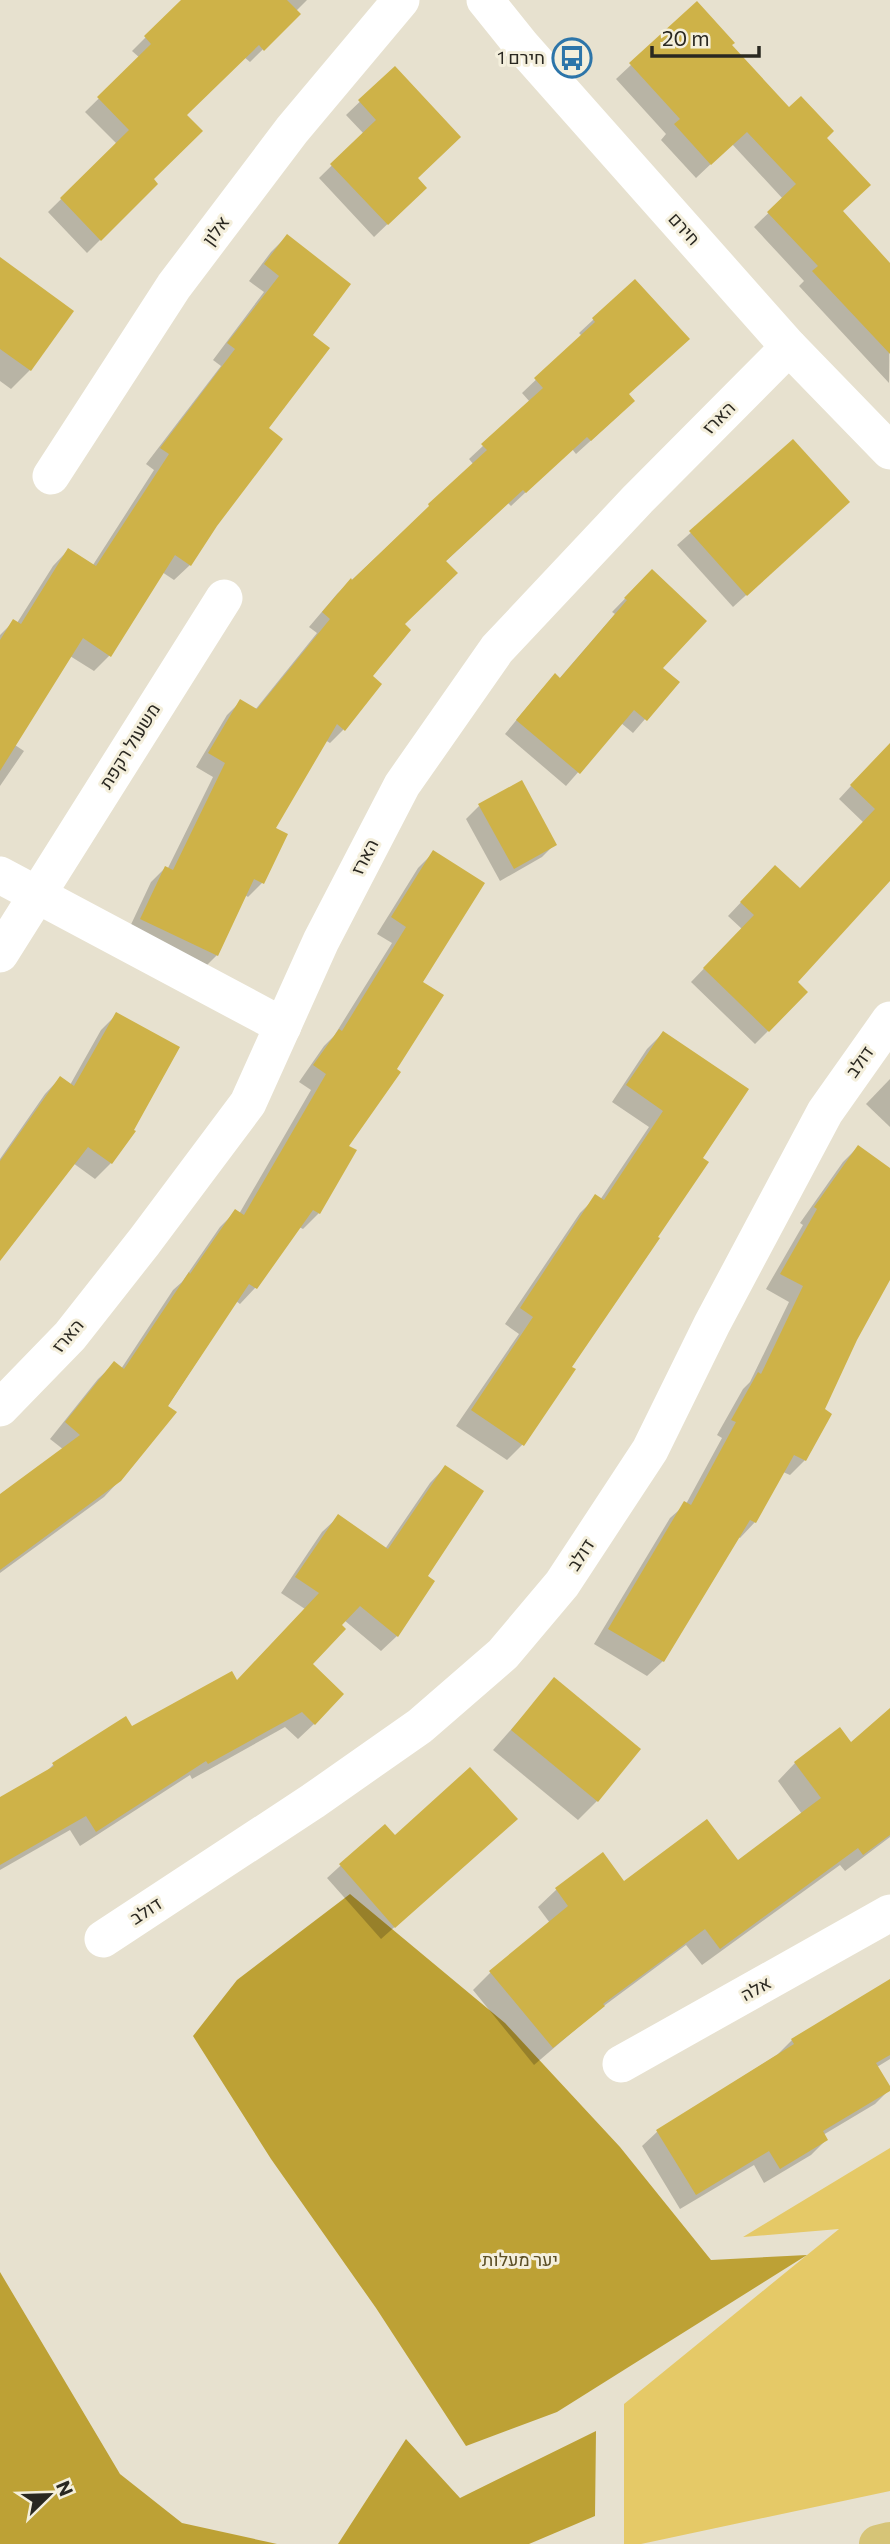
<svg xmlns="http://www.w3.org/2000/svg" width="890" height="2544" font-family="Commissioner,Heebo,sans-serif">
  <style>
    .green { fill: #e5c967 }
    .forest { fill: #bda135 }
    .shadow { fill: #0003 }
    .building { fill: #ceb248 }
    .lines { fill: none; stroke-linecap: round; stroke-linejoin: round }
    .minor { stroke: #fff; stroke-width: 37 }
    .primary { stroke: #d6c477; stroke-width: 38 }
    .labels { text-anchor: middle; stroke-width: 6; stroke-linejoin: round; paint-order: stroke }
    .poi-label { font-size: 18px; fill: #2a2821; stroke: #f4efdc; text-anchor: end }
    .street-label { font-size: 18px; fill: #2a2821; stroke: #f4efdc }
    .park-label { font-size: 18px; fill: #5b4e24; stroke: #f4efdc }
  </style>
  <rect width="100%" height="100%" fill="#e7e1cf"/>
  <path class="green" d="M 890,2148 L 890,2491 L 641,2544 L 624,2544 L 624,2404 L 839,2229 L 743,2237 Z"/>
  <g class="forest">
    <path d="M 350,1894 L 505,2023 L 620,2147 L 711,2260 L 807,2255 L 557,2412 L 466,2446 L 376,2308 L 271,2159 L 193,2036 L 237,1980 Z"/>
    <path d="M 0,2272 L 120,2474 L 182,2523 L 277,2544 L 0,2544 Z"/>
    <path d="M 596,2431 L 595,2516 L 529,2544 L 338,2544 L 406,2439 L 460,2498 Z"/>
  </g>
  <g class="shadow">
    <path d="M 183,0 L 307,0 L 296,11 L 299,14 L 250,62 L 244,57 L 185,115 L 151,179 L 156,184 L 87,253 L 48,212 L 117,144 L 85,112 L 140,58 L 132,51 Z"/>
    <path d="M 697,3 L 730,45 L 789,109 L 825,138 L 841,212 L 890,274 L 889,383 L 799,286 L 804,281 L 754,227 L 783,199 L 732,144 L 696,178 L 661,140 L 666,134 L 616,79 Z"/>
    <path d="M 395,68 L 416,179 L 425,188 L 374,237 L 319,178 L 364,134 L 346,115 Z"/>
    <path d="M 287,236 L 310,335 L 267,428 L 190,565 L 174,580 L 162,572 L 110,655 L 94,671 L 70,656 L 15,745 L 24,751 L 0,786 L 0,635 L 14,621 L 17,623 L 53,566 L 68,550 L 93,565 L 154,470 L 146,464 L 221,366 L 213,360 L 264,292 L 249,281 L 271,252 Z"/>
    <path d="M 0,259 L 72,311 L 30,370 L 11,389 L 0,381 Z"/>
    <path d="M 635,281 L 627,395 L 619,415 L 576,454 L 572,449 L 511,506 L 508,503 L 445,562 L 370,677 L 343,730 L 330,743 L 325,740 L 274,829 L 262,883 L 248,897 L 245,895 L 217,955 L 203,969 L 127,933 L 151,882 L 165,868 L 167,870 L 213,777 L 196,767 L 227,715 L 240,702 L 255,710 L 317,633 L 309,627 L 337,594 L 474,465 L 469,459 L 530,402 L 522,393 L 582,336 L 579,333 Z"/>
    <path d="M 793,442 L 834,515 L 733,607 L 677,545 Z"/>
    <path d="M 652,571 L 660,668 L 677,682 L 633,733 L 621,723 L 566,786 L 505,734 L 542,689 L 559,679 L 615,614 L 612,612 Z"/>
    <path d="M 890,749 L 890,878 L 795,982 L 768,1031 L 755,1044 L 691,982 L 742,929 L 728,916 L 762,880 L 799,891 L 864,823 L 839,799 L 875,760 Z"/>
    <path d="M 479,806 L 555,844 L 542,857 L 500,881 L 466,819 Z"/>
    <path d="M 434,852 L 420,982 L 346,1146 L 355,1151 L 319,1213 L 303,1229 L 299,1227 L 255,1288 L 240,1304 L 236,1301 L 120,1480 L 104,1497 L 0,1573 L 0,1496 L 64,1450 L 50,1439 L 98,1379 L 114,1364 L 121,1369 L 173,1290 L 182,1282 L 220,1227 L 235,1212 L 239,1214 L 311,1090 L 299,1082 L 324,1046 L 334,1036 L 392,943 L 377,934 L 418,868 Z"/>
    <path d="M 117,1014 L 111,1163 L 95,1179 L 73,1163 L 0,1257 L 0,1159 L 45,1094 L 60,1078 L 70,1085 L 101,1030 Z"/>
    <path d="M 663,1033 L 701,1159 L 523,1444 L 507,1460 L 456,1426 L 519,1334 L 505,1324 L 580,1213 L 596,1197 L 600,1200 L 649,1127 L 612,1102 L 647,1049 Z"/>
    <path d="M 890,1079 L 890,1127 L 866,1104 Z"/>
    <path d="M 858,1147 L 890,1170 L 890,1276 L 855,1339 L 822,1410 L 805,1460 L 790,1475 L 783,1472 L 755,1522 L 740,1538 L 738,1537 L 663,1661 L 647,1676 L 594,1644 L 670,1518 L 686,1504 L 722,1438 L 717,1435 L 743,1389 L 750,1382 L 789,1302 L 766,1289 L 803,1225 L 800,1223 L 843,1162 Z"/>
    <path d="M 445,1467 L 425,1577 L 397,1636 L 381,1651 L 344,1620 L 311,1665 L 314,1724 L 298,1739 L 285,1727 L 192,1779 L 190,1775 L 80,1846 L 70,1830 L 0,1870 L 0,1799 L 45,1773 L 53,1765 L 125,1719 L 132,1729 L 236,1682 L 305,1609 L 281,1593 L 322,1532 L 338,1517 L 385,1549 L 430,1483 Z"/>
    <path d="M 555,1680 L 639,1750 L 597,1801 L 578,1820 L 493,1750 Z"/>
    <path d="M 890,1711 L 890,1837 L 845,1871 L 840,1865 L 702,1965 L 686,1945 L 597,2011 L 534,2065 L 473,1990 L 491,1972 L 550,1923 L 538,1907 L 556,1890 L 603,1855 L 624,1883 L 737,1862 L 802,1814 L 778,1781 L 795,1763 L 851,1745 Z"/>
    <path d="M 384,1826 L 395,1838 L 502,1832 L 381,1939 L 327,1878 Z"/>
    <path d="M 890,1982 L 890,2059 L 877,2067 L 890,2089 L 875,2104 L 823,2135 L 826,2140 L 811,2155 L 764,2183 L 754,2165 L 680,2209 L 642,2146 L 658,2131 L 777,2055 L 792,2040 Z"/>
  </g>
  <g class="building">
    <path d="M 181,0 L 287,0 L 301,14 L 264,51 L 259,45 L 187,115 L 203,131 L 154,179 L 158,184 L 101,241 L 60,198 L 129,130 L 97,97 L 151,44 L 144,36 Z"/>
    <path d="M 697,1 L 735,43 L 732,45 L 789,107 L 801,96 L 834,131 L 827,138 L 871,185 L 843,211 L 890,263 L 890,354 L 812,271 L 818,266 L 767,212 L 796,184 L 747,132 L 711,165 L 674,124 L 680,119 L 629,63 Z"/>
    <path d="M 395,66 L 461,137 L 418,178 L 427,188 L 388,225 L 330,164 L 376,120 L 358,100 Z"/>
    <path d="M 287,234 L 351,284 L 313,335 L 330,348 L 269,428 L 283,439 L 217,526 L 191,566 L 175,555 L 111,657 L 83,638 L 0,771 L 0,640 L 13,619 L 21,624 L 68,548 L 96,566 L 169,454 L 160,448 L 235,349 L 227,343 L 279,276 L 264,264 Z"/>
    <path d="M 0,257 L 74,311 L 31,371 L 0,349 Z"/>
    <path d="M 635,279 L 690,339 L 629,394 L 635,401 L 591,441 L 587,437 L 526,493 L 523,490 L 446,561 L 458,573 L 405,624 L 411,630 L 373,676 L 382,684 L 345,731 L 337,724 L 276,828 L 288,834 L 264,884 L 254,879 L 218,956 L 140,919 L 165,866 L 173,870 L 225,763 L 208,753 L 240,699 L 257,709 L 330,619 L 322,612 L 351,578 L 352,580 L 429,506 L 428,504 L 487,450 L 481,444 L 543,388 L 534,378 L 595,322 L 592,318 Z"/>
    <path d="M 793,439 L 850,502 L 747,596 L 689,531 Z"/>
    <path d="M 652,569 L 707,621 L 663,668 L 680,682 L 647,721 L 634,710 L 580,774 L 516,720 L 555,673 L 560,678 L 627,600 L 624,598 Z"/>
    <path d="M 890,743 L 890,881 L 798,982 L 808,992 L 769,1032 L 703,968 L 754,915 L 740,902 L 775,865 L 800,888 L 875,809 L 850,785 Z"/>
    <path d="M 522,780 L 557,845 L 514,869 L 478,804 Z"/>
    <path d="M 433,850 L 485,883 L 423,982 L 444,995 L 397,1069 L 401,1072 L 349,1146 L 357,1150 L 320,1214 L 313,1210 L 257,1289 L 249,1284 L 168,1406 L 177,1412 L 121,1481 L 0,1570 L 0,1494 L 80,1435 L 65,1422 L 114,1361 L 124,1369 L 189,1272 L 190,1274 L 235,1209 L 244,1215 L 326,1074 L 313,1065 L 339,1029 L 342,1031 L 406,927 L 391,917 Z"/>
    <path d="M 116,1012 L 180,1047 L 134,1130 L 136,1131 L 112,1164 L 88,1147 L 0,1261 L 0,1161 L 60,1076 L 74,1086 Z"/>
    <path d="M 663,1031 L 749,1089 L 703,1158 L 709,1162 L 658,1237 L 660,1238 L 572,1367 L 576,1369 L 524,1446 L 471,1410 L 533,1317 L 520,1308 L 595,1194 L 604,1200 L 663,1111 L 626,1085 Z"/>
    <path d="M 858,1145 L 890,1168 L 890,1280 L 857,1340 L 825,1409 L 832,1414 L 806,1461 L 794,1455 L 756,1523 L 750,1520 L 664,1662 L 608,1629 L 684,1501 L 691,1505 L 736,1422 L 731,1420 L 758,1372 L 761,1374 L 803,1286 L 780,1274 L 817,1209 L 814,1207 Z"/>
    <path d="M 445,1465 L 484,1491 L 428,1576 L 435,1581 L 398,1637 L 360,1606 L 342,1625 L 346,1629 L 313,1664 L 344,1694 L 315,1725 L 302,1712 L 208,1764 L 206,1761 L 96,1832 L 86,1816 L 0,1865 L 0,1797 L 54,1766 L 52,1763 L 126,1716 L 132,1726 L 232,1671 L 237,1680 L 319,1593 L 295,1577 L 338,1514 L 388,1549 Z"/>
    <path d="M 554,1677 L 641,1749 L 598,1802 L 511,1730 Z"/>
    <path d="M 890,1708 L 890,1835 L 863,1855 L 858,1848 L 720,1949 L 705,1929 L 603,2004 L 605,2006 L 553,2048 L 489,1971 L 568,1906 L 555,1888 L 603,1852 L 624,1881 L 707,1819 L 738,1860 L 821,1798 L 794,1762 L 840,1727 L 851,1742 Z"/>
    <path d="M 470,1767 L 518,1819 L 395,1928 L 339,1864 L 385,1824 L 395,1835 Z"/>
    <path d="M 890,1979 L 890,2055 L 876,2063 L 890,2086 L 890,2091 L 823,2131 L 828,2140 L 780,2169 L 769,2151 L 696,2195 L 656,2130 L 794,2044 L 791,2039 Z"/>
  </g>
  <g class="lines">
    <g class="minor">
      <path d="M 485,0 L 522,46 L 789,347 L 890,451"/>
      <path d="M 51,476 L 174,286 L 292,130 L 401,0"/>
      <path d="M 0,875 L 283,1026"/>
      <path d="M 0,954 L 224,598"/>
      <path d="M 0,1408 L 70,1336 L 144,1242 L 248,1103 L 321,941 L 402,785 L 497,649 L 638,499 L 789,347"/>
      <path d="M 103,1939 L 313,1801 L 420,1726 L 503,1654 L 562,1584 L 650,1450 L 712,1324 L 825,1112 L 890,1020"/>
      <path d="M 621,2064 L 890,1913"/>
    </g>
    <path class="primary" d="M 878,2544 L 890,2541"/>
  </g>
  <defs>
    <g id="bus-ring" transform="scale(2.0125)"><circle r="9.5" fill="#f4efdc" stroke="#2d75a9" stroke-width="1.5"/><path d="M-5-6H5V4H4V6H2V4H-2V6H-4V4H-5ZM-3.5-4V0h7V-4ZM-3.5 1.2v1.5H-2V1.2ZM2 1.2v1.5H3.5V1.2Z" fill="#2d75a9"/></g>
  </defs>
  <g fill-rule="evenodd">
    <use href="#bus-ring" x="572" y="58"/>
  </g>
  <g class="labels">
    <g class="poi-label">
      <text x="545" y="64">חירם 1</text>
    </g>
    <g class="street-label">
      <text transform="translate(684 229) rotate(48)" y="6">חירם</text>
      <text transform="translate(216 231) rotate(-53)" y="6">אלון</text>
      <text transform="translate(719 418) rotate(-45)" y="6">הארז</text>
      <text transform="translate(130 746) rotate(-58)" y="6">משעול רקפת</text>
      <text transform="translate(365 857) rotate(-62)" y="6">הארז</text>
      <text transform="translate(860 1062) rotate(-55)" y="6">דולב</text>
      <text transform="translate(68 1336) rotate(-49)" y="6">הארז</text>
      <text transform="translate(581 1555) rotate(-57)" y="6">דולב</text>
      <text transform="translate(146 1911) rotate(-33)" y="6">דולב</text>
      <text transform="translate(756 1989) rotate(-29)" y="6">אלה</text>
    </g>
    <g class="park-label">
      <text x="520" y="2266">יער מעלות</text>
    </g>
  </g>
  <g transform="translate(49 2495) rotate(67)" stroke="#f4efdc" stroke-width="5" paint-order="stroke">
  <path d="M0-5L12 26L0 18L-12 26Z" fill="#2a2821"/>
  <text y="-10" font-size="19" font-weight="bold" text-anchor="middle" fill="#2a2821">N</text>
  </g>
  <path d="M652 46v10h107v-10" fill="none" stroke="#2a2821" stroke-width="3.5"/>
  <text x="662" y="46" font-size="21" fill="#2a2821" stroke="#f4efdc" stroke-width="5" paint-order="stroke">20 m</text>
</svg>
